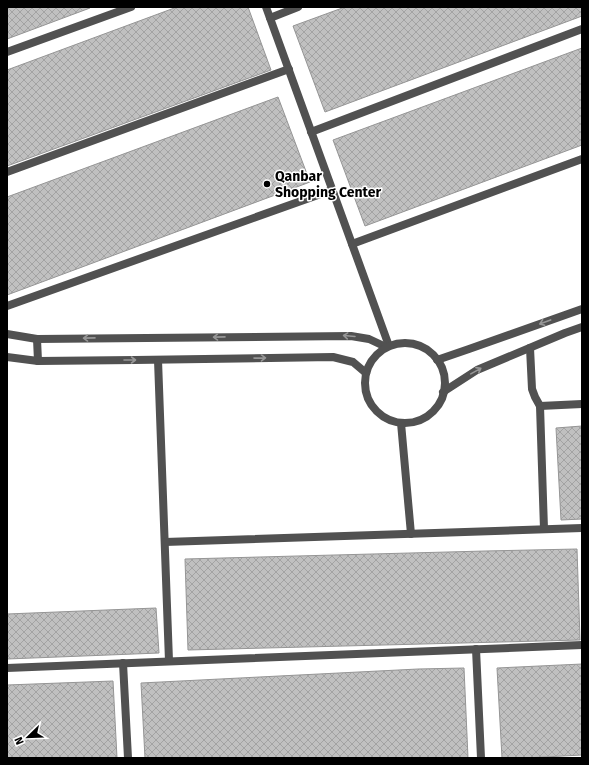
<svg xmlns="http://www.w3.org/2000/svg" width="589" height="765" font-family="'Fira Sans',sans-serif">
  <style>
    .building { fill: url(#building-cross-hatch); stroke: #959595 }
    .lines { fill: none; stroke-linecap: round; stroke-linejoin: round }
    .minor { stroke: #515151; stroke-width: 8 }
    .oneway { stroke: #979797 }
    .poi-dot { fill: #000; stroke: #fff; stroke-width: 1.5 }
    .labels { text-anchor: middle; stroke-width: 3; stroke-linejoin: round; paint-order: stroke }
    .poi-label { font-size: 14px; font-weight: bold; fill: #000; stroke: #fff; text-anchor: start }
  </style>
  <defs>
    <pattern id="building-cross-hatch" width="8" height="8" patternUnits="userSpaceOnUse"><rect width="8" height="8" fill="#c0c0c0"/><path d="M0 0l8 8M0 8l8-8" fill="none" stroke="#a3a3a3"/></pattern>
  </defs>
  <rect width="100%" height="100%" fill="#fff"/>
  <g class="building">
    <path d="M 7,7 L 90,7 L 90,8 L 7,39 Z"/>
    <path d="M 177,7 L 248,7 L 271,70 L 7,166 L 7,70 Z"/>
    <path d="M 345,7 L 582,7 L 582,16 L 325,112 L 293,26 Z"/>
    <path d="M 582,48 L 582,145 L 365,226 L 333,140 Z"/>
    <path d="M 278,97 L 310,182 L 7,295 L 7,197 Z"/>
    <path d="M 582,426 L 582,519 L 561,520 L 556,428 Z"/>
    <path d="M 577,549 L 580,640 L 188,650 L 185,559 L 485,551 Z"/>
    <path d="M 156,608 L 159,653 L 7,659 L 7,614 Z"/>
    <path d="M 582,664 L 582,755 L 525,758 L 502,758 L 497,668 Z"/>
    <path d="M 464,668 L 468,758 L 145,758 L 141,683 L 418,669 Z"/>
    <path d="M 113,681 L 117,758 L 7,758 L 7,685 Z"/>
  </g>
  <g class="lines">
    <g class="minor">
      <path d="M 266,7 L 389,346"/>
      <path d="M 270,18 L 298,7"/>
      <path d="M 7,52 L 131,7"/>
      <path d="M 311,132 L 582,29"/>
      <path d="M 7,172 L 289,69"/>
      <path d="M 352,244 L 582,159"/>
      <path d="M 7,306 L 332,190"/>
      <path d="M 7,334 L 37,339 L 351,336 L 369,339 L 386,347"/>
      <path d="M 37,339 L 38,361"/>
      <circle cx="405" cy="383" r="40"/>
      <path d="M 530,348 L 532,389 L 535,397 L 540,406 L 544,529"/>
      <path d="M 7,357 L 38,361 L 135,360 L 333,357 L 353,362 L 366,373"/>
      <path d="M 158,360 L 169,661"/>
      <path d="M 437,360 L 469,349 L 582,309"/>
      <path d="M 443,392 L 477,370 L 565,333 L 582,327"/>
      <path d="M 540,406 L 582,404"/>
      <path d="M 401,423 L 411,534"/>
      <path d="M 165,542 L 582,528"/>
      <path d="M 476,649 L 481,758"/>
      <path d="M 123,663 L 128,758"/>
      <path d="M 7,668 L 582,645"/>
    </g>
  </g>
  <defs><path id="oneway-shaft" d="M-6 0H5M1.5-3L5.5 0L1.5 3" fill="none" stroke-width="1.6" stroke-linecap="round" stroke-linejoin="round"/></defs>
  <g class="oneway">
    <use href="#oneway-shaft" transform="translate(545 322) rotate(160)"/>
    <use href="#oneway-shaft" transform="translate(349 336) rotate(-175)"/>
    <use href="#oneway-shaft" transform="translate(219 337) rotate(179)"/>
    <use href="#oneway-shaft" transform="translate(89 338) rotate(179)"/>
    <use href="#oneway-shaft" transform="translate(260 358) rotate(-1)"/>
    <use href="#oneway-shaft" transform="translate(130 360)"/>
    <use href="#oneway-shaft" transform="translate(476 371) rotate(-29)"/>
  </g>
  <circle class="poi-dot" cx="267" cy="184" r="4"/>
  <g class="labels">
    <g class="poi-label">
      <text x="275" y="181">Qanbar<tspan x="275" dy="16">Shopping Center</tspan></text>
    </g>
  </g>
  <rect width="589" height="765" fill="none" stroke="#000000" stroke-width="16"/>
  <g transform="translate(28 737) rotate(247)" stroke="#ffffff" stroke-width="3" paint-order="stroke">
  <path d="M0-3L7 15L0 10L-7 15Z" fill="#000000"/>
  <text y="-6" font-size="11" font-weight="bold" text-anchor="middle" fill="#000000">N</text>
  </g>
</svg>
